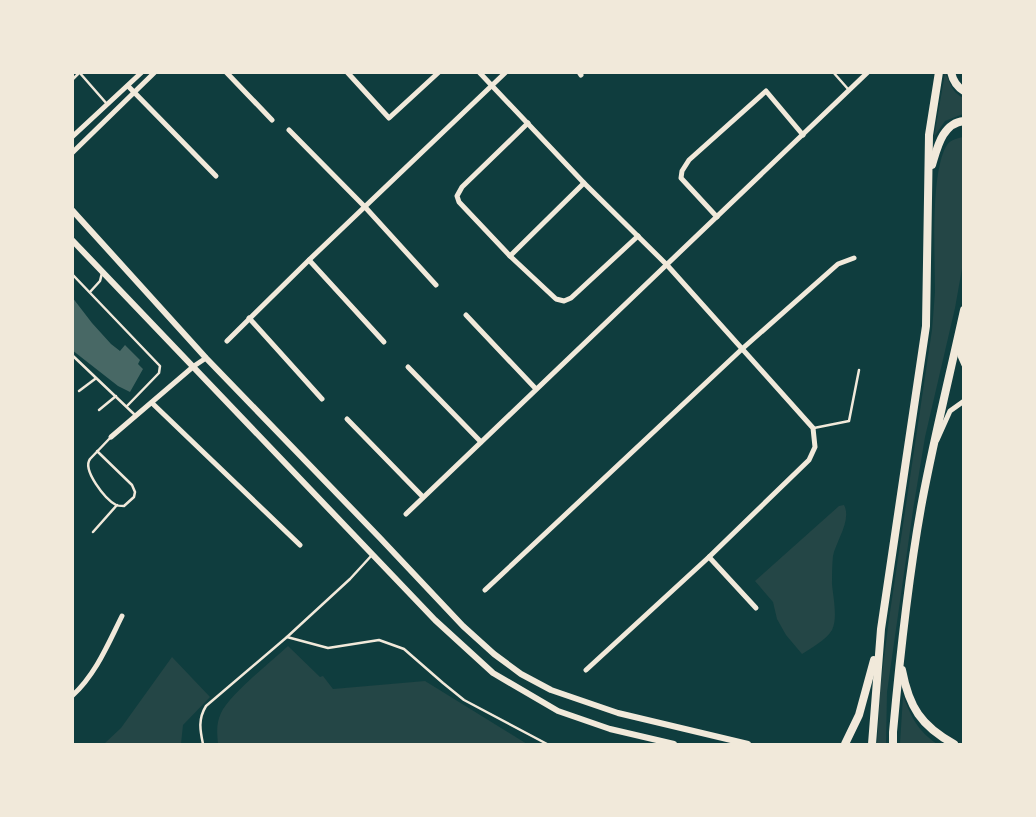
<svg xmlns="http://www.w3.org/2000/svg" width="1036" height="817" font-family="'Sofia Sans Condensed',sans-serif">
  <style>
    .green { fill: #244646 }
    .building { fill: #486865 }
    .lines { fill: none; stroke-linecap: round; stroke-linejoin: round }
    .service { stroke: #f1e9da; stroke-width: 2.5 }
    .minor { stroke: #f1e9da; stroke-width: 5 }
    .tertiary { stroke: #f1e9da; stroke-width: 6 }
    .primary { stroke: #f1e9da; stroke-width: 8 }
  </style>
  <rect width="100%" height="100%" fill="#0f3d3e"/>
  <g class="green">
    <path d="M 945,73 C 952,85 950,90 963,98 L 963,114 L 945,121 L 934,137 Z"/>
    <path d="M 963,137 L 963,263 L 955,308 L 925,437 L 913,510 L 887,692 L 886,744 L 877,744 L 880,691 L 889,619 L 932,330 C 933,318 934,305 935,292 C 935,259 930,171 947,145 C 950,140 958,138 963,137 Z"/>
    <path d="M 844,505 C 852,520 836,541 833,556 C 832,565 832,575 832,584 C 833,596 838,618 832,630 C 826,640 811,648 802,654 L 786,635 L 777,619 L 773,602 L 755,581 L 839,506 Z"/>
    <path d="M 288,646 L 320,677 L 323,676 L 333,689 L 425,681 L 527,744 L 218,744 C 217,733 216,724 221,713 C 229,695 272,661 288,646 Z"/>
    <path d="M 172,657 L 210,697 L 183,725 L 181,744 L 104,744 L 121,728 Z"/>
    <path d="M 903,696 C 912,718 917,730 937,744 L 900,744 Z"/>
  </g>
  <path class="building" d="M 72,297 L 92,323 L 111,344 L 120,351 L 125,345 L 140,360 L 138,364 L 143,369 L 130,392 L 118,386 L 72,350 Z"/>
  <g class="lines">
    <g class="service">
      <path d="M 79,72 L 107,104"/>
      <path d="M 833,72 L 848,89"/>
      <path d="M 72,80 L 80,72"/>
      <path d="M 72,274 L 160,366 L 159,373 L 127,406"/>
      <path d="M 90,292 L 100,281 L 102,273"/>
      <path d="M 72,355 L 135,415"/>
      <path d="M 79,391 L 95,379"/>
      <path d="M 99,410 L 116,396"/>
      <path d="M 814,428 L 849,421 L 859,370"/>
      <path d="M 97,451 L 132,485 L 135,492 L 134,497 L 124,506 C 122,506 118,506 116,505 C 105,499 82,470 90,459 L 111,437"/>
      <path d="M 93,532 L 117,505"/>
      <path d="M 287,637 L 350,579 L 372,555"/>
      <path d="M 203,744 C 200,730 198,719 206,706 L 287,637 L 328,648 L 379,640 L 404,649 L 443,683 L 464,700 L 547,744"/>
    </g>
    <g class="minor">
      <path d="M 226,72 L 272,120"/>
      <path d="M 347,72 L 389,118 L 439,72"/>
      <path d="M 479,72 L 584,183 L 667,265 L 813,428 L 815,447 L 809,460 L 709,557 L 586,670"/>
      <path d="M 579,72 L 581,75"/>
      <path d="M 128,86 L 216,176"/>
      <path d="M 528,123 L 462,187 L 457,196 L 459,202 L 510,256 L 556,299 L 564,301 L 571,298 L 638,236"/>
      <path d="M 289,130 L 365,207 L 436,285"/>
      <path d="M 72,137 L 142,72"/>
      <path d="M 72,153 L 155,72"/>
      <path d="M 717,217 L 681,178 L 682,171 L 689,160 L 766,91 L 803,135"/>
      <path d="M 510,256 L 584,183"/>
      <path d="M 309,260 L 384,342"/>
      <path d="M 466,315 L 536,389"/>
      <path d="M 249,318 L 322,399"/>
      <path d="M 961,334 L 960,356 L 964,365"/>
      <path d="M 227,341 L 309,260 L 506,72"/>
      <path d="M 408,367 L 481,442"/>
      <path d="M 152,403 L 300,545"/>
      <path d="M 347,419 L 423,497"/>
      <path d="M 111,437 L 194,366 L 206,358"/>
      <path d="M 937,440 L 950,411 L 964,401"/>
      <path d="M 406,514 L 868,72"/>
      <path d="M 709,557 L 756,608"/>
      <path d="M 485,590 L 742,349 L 838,264 L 854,258"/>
      <path d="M 72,696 C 96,674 108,644 122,616"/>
    </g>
    <g class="tertiary">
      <path d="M 72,210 L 206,358 L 380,538 L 463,626 L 494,654 L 521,674 L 551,690 L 618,713 L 748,744"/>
      <path d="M 72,240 L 435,620 L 493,673 L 558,711 L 610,729 L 674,744"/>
    </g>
    <g class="primary">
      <path d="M 951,72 C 953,81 957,87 964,91"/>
      <path d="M 932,165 C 937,149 942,123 964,121"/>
      <path d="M 902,670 C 909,707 921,726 954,744"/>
      <path d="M 845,744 L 859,715 L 874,660"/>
      <path d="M 872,744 L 881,629 L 926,326 L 929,135 L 939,72"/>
      <path d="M 893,744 L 893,732 C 900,655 908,578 922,502 C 934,438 950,374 964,310"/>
    </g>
  </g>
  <rect width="1036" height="817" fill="none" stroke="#f1e9da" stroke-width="148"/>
</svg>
